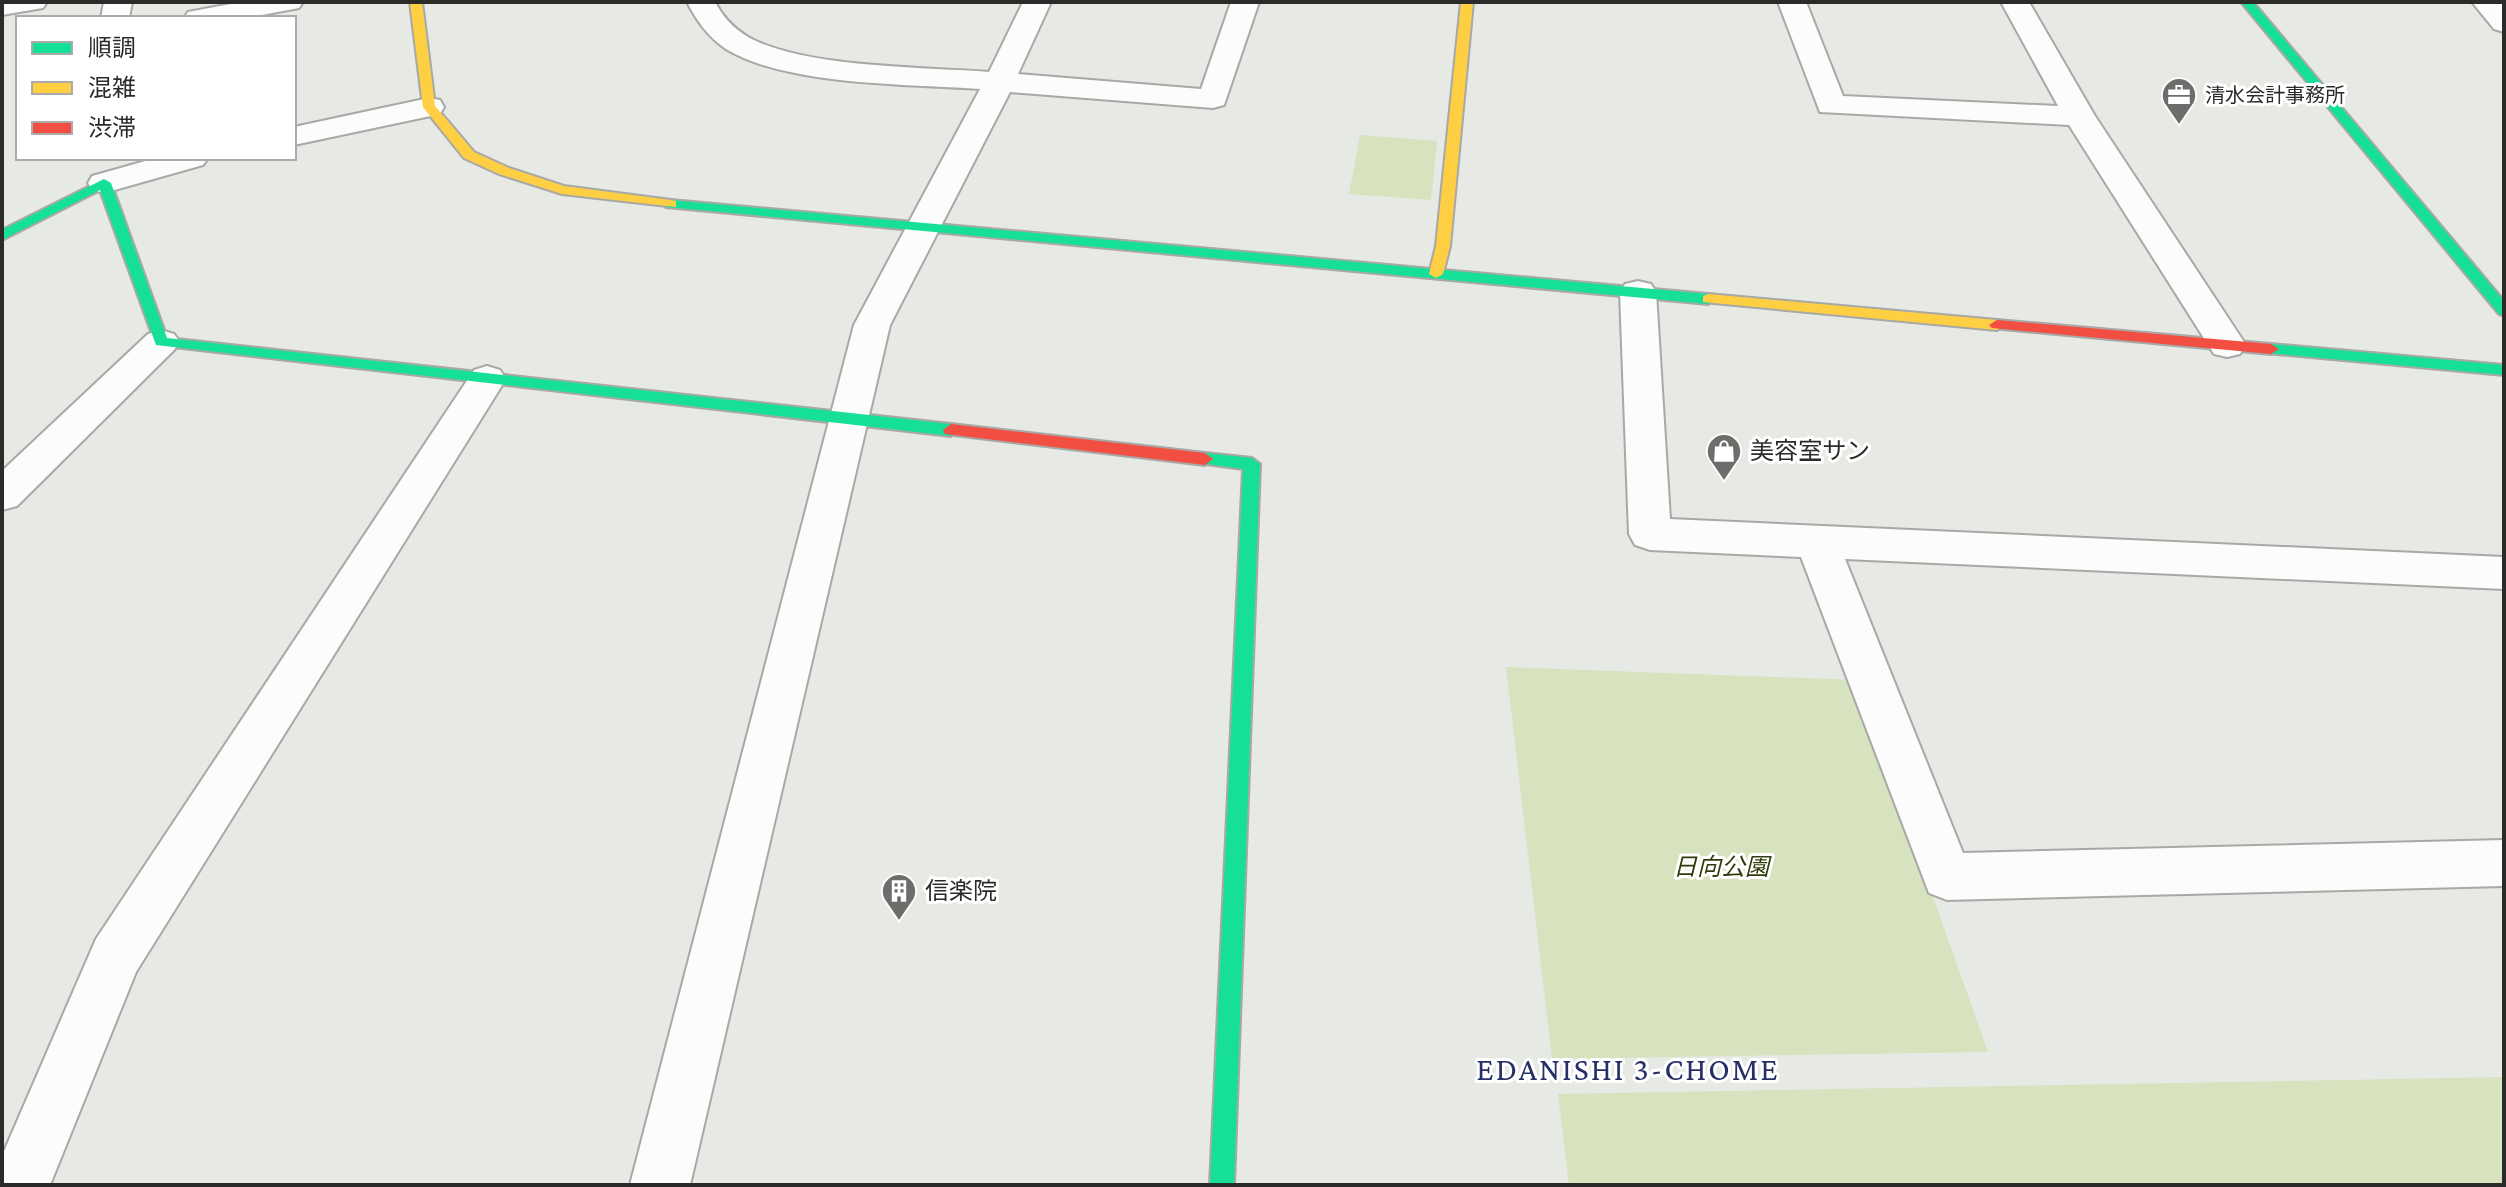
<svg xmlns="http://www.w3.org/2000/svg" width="2506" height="1187" font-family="'Crimson Pro','Noto Sans JP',serif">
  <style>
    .green { fill: #d7e2be }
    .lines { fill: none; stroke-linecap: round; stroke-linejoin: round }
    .street-casing { stroke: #a8a9a6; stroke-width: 4 }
    .fast-casing { stroke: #a8a9a6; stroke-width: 4 }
    .slow-casing { stroke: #a8a9a6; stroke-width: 4 }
    .jam-casing { stroke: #a8a9a6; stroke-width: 4 }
    .street { fill: #fbfcfb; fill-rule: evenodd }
    .fast { fill: #16e098; fill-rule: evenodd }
    .slow { fill: #ffcf43; fill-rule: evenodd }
    .jam { fill: #f24e42; fill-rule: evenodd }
    .labels { text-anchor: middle; stroke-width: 6; stroke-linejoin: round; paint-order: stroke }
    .far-poi-label { font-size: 20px; fill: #2b2c2a; stroke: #fff; text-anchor: start }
    .poi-label { font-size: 24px; fill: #2b2c2a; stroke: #fff; text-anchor: start }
    .park-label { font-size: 24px; font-style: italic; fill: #303c0b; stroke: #fff }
    .near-neighbourhood-label { font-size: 32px; letter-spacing: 2px; fill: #252f68; stroke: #fff }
  </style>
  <rect width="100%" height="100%" fill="#e7e9e5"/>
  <g class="green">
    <path d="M 1360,135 L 1437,141 L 1431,200 L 1349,194 Z"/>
    <path d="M 1506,667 L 1856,680 L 1988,1052 L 1552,1059 Z"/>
    <path d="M 2504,1077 L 2504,1185 L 1569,1185 L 1558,1094 Z"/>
  </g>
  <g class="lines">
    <g class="street-casing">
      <g id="street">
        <path d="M 2,2 L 47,2 L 43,8 L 2,15 Z"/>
        <path d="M 104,2 L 132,2 L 129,18 L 101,18 Z"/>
        <path d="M 241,2 L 303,2 L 299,8 L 246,18 L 184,18 L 188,12 Z"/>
        <path d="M 687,2 L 715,2 C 723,17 733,28 748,37 C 804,68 924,67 989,72 L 1023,2 L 1051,2 L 1018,74 L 1201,89 L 1231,2 L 1259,2 L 1224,105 L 1213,108 L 1010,92 L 890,325 L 690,1185 L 630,1185 L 854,325 L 980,89 C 909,84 787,86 726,49 C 708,37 697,21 687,2 Z"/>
        <path d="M 1778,2 L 1806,2 L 1843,96 L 2058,106 L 2001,2 L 2029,2 L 2095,116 L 2246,345 L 2240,354 L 2227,357 L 2214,354 L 2069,125 L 1820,112 Z"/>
        <path d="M 2472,2 L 2501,2 L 2504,5 L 2504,32 L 2494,29 Z"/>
        <path d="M 429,98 L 440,100 L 444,107 L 440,114 L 294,145 L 294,127 Z"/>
        <path d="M 156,158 L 208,158 L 203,165 L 104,193 L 92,190 L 88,183 L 92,176 Z"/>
        <path d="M 1638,281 L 1651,284 L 1656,292 L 1670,519 L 2504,557 L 2504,589 L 1845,559 L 1963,853 L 2504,840 L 2504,886 L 1947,900 L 1929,893 L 1801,557 L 1650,550 L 1635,545 L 1629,534 L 1620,292 L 1625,284 Z"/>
        <path d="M 161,330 L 174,334 L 180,342 L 174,350 L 17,506 L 2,510 L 2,471 L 148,334 Z"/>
        <path d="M 487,366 L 500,370 L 506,379 L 136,972 L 50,1185 L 2,1185 L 2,1156 L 96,939 L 474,370 Z"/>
      </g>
    </g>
    <g class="fast-casing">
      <g id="fast">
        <path d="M 2241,2 L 2253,2 L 2504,301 L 2504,316 L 2499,314 Z"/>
        <path d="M 104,179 L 111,183 L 167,338 L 951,424 L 959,430 L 951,436 L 156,345 L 100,190 L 2,240 L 2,230 Z"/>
        <path d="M 671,200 L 1708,294 L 1715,299 L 1708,304 L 666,207 L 666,201 Z"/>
        <path d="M 2271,344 L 2504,365 L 2504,375 L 2266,353 L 2263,349 Z"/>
        <path d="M 1205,453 L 1252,458 L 1260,464 L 1234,1185 L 1210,1185 L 1243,469 L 1199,463 L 1197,459 L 1199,455 Z"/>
      </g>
    </g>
    <g class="slow-casing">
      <g id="slow">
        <path d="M 410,2 L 422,2 L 435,106 L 474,152 L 509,168 L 564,186 L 671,200 L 676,201 L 676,207 L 562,194 L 499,174 L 464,158 L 423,107 Z"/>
        <path d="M 1461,2 L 1473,2 L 1450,246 L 1443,274 L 1436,278 L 1429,274 L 1436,246 Z"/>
        <path d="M 1708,294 L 1997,320 L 2005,325 L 1997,330 L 1703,302 L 1703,296 Z"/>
      </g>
    </g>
    <g class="jam-casing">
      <g id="jam">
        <path d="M 1997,320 L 2271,344 L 2279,349 L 2271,354 L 1992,328 L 1989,325 Z"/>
        <path d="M 951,424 L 1205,453 L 1213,459 L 1205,465 L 945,434 L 943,430 Z"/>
      </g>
    </g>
    <use href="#street" class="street"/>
    <use href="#fast" class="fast"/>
    <use href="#slow" class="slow"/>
    <use href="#jam" class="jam"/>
  </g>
  <defs>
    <g id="office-pin" transform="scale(1.8)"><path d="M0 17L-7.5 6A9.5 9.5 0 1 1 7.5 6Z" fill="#6d6e6b" stroke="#fff"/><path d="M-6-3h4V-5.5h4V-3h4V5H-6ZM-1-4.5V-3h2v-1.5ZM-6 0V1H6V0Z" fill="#fff"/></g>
    <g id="shop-pin" transform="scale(1.8)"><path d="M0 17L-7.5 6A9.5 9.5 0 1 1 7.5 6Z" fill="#6d6e6b" stroke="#fff"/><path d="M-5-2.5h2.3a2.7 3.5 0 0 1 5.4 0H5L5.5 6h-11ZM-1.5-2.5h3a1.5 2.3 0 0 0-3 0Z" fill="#fff"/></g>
    <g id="building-pin" transform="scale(1.8)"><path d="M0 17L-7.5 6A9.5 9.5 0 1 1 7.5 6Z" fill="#6d6e6b" stroke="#fff"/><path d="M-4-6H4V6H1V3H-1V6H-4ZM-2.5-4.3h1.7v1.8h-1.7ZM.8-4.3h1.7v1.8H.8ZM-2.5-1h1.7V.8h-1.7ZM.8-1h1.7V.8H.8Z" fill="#fff"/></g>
  </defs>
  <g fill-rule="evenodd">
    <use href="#office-pin" x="2179" y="95"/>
    <use href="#shop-pin" x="1724" y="451"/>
    <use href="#building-pin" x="899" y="891"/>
  </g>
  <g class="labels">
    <g class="far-poi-label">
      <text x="2205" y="102">清水会計事務所</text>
    </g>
    <g class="poi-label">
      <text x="1750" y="459">美容室サン</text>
      <text x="925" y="899">信楽院</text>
    </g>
    <g class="park-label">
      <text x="1721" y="875">日向公園</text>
    </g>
    <g class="near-neighbourhood-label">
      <text x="1628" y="1080">EDANISHI 3-CHOME</text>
    </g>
  </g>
  <rect width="2506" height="1187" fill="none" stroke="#2b2c2a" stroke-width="8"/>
  <rect x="16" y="16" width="280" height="144" fill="#ffffff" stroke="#aaabaa" stroke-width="2"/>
  <rect x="32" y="42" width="40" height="12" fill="#16e098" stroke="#aaabaa" stroke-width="2"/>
  <text x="88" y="56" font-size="24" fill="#2b2c2a">順調</text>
  <rect x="32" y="82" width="40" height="12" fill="#ffcf43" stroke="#aaabaa" stroke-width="2"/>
  <text x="88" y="96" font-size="24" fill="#2b2c2a">混雑</text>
  <rect x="32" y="122" width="40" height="12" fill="#f24e42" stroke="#aaabaa" stroke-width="2"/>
  <text x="88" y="136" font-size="24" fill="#2b2c2a">渋滞</text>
</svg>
